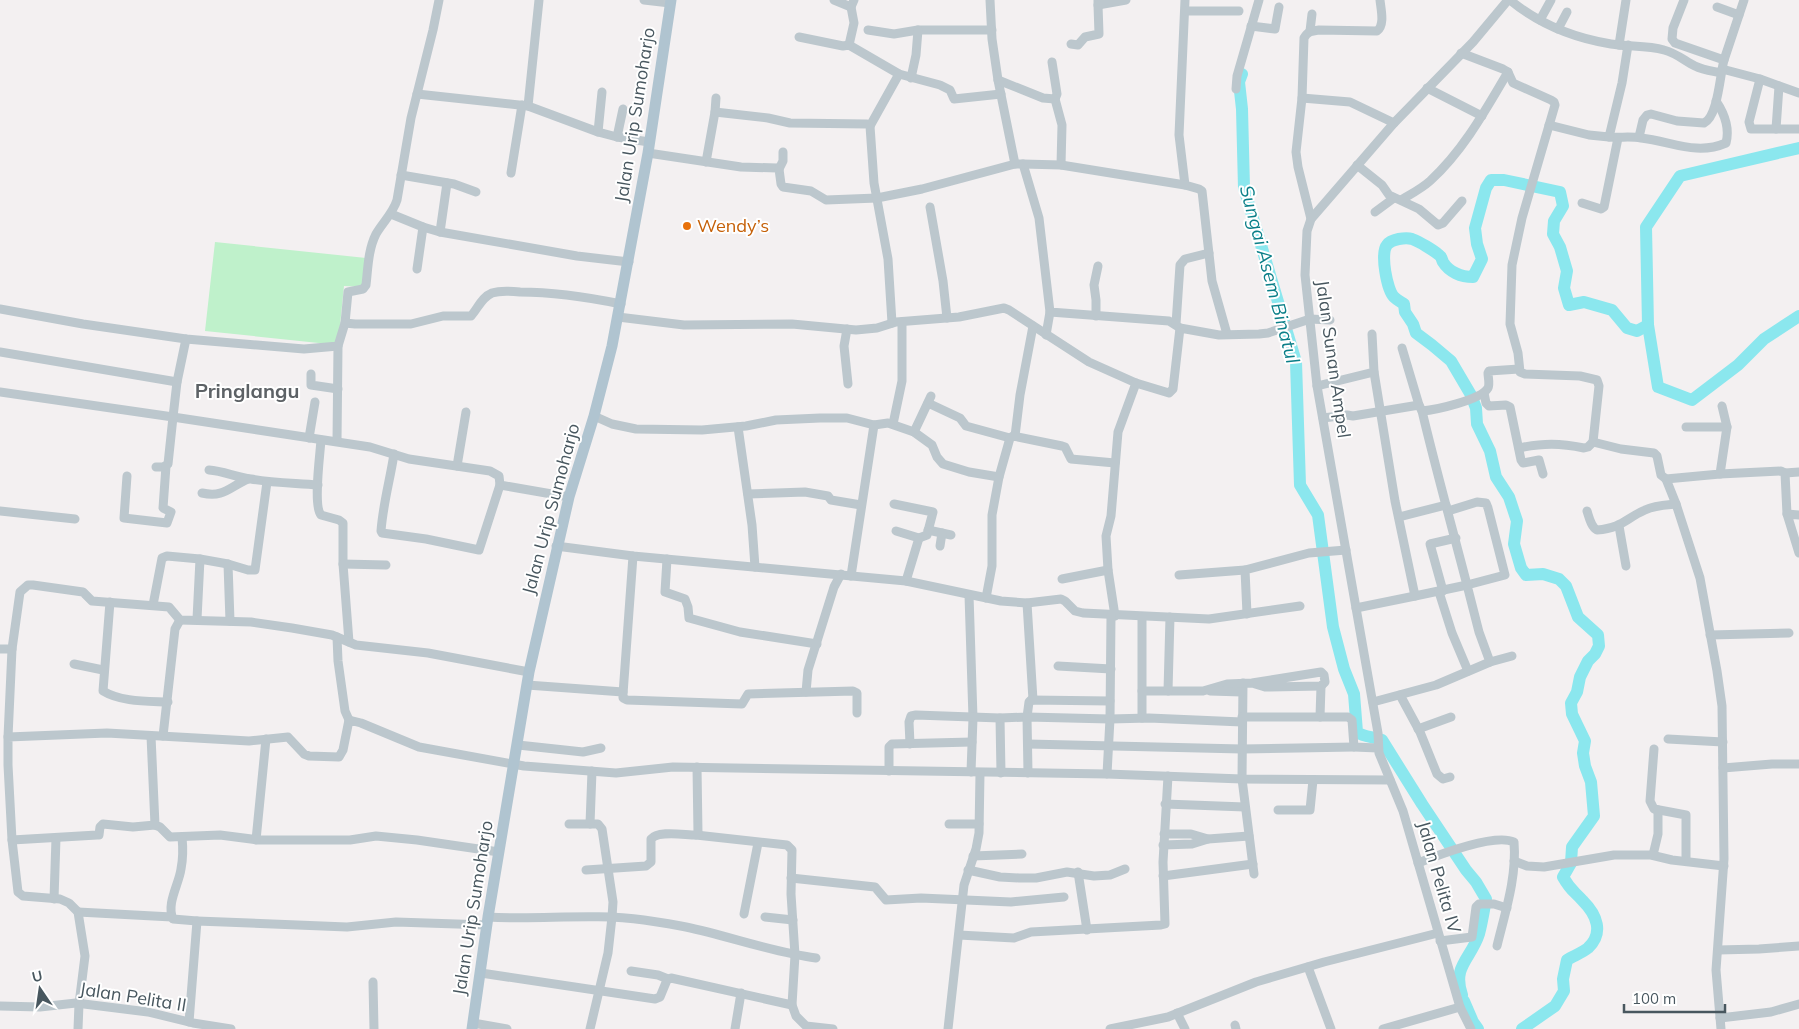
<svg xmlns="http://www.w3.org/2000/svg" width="1799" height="1029" font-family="Mulish,sans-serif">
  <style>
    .green { fill: #bff1cb }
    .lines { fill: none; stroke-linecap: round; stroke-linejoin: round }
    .river { stroke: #8be7ee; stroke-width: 12 }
    .minor { stroke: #bcc7cd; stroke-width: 9 }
    .major { stroke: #b0c4d0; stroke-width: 11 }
    .food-dot { fill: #e8710a; stroke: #fff; stroke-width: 2 }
    .labels { text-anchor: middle; stroke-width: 4; stroke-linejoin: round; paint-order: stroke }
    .street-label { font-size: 18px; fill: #48575f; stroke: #fff }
    .food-label { font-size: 18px; fill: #c56008; stroke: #fff; text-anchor: start }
    .water-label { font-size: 19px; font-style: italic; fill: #0b7f88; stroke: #fff }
    .quarter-label { font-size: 20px; font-weight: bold; fill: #5d6266; stroke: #fff }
  </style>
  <rect width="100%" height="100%" fill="#f3f0f1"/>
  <path class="green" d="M 215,242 L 366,258 L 363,287 L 344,286 L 338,345 L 205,331 Z"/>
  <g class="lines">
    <g class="river">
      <path d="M 1242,74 L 1239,82 L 1242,109 L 1244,188 L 1296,362 L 1300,485 L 1318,515 L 1333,627 L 1344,669 L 1354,694 L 1357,732 C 1365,738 1373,736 1382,740 L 1422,804 L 1466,870 L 1476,882 L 1486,899 C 1484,910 1482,923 1479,934 C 1471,959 1452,966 1462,995"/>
      <path d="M 1799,148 L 1680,176 L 1646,227 L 1648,325 L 1658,387 L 1692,400 L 1738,365 L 1764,339 L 1799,316"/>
      <path d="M 1464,1001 L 1473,1022 L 1478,1029"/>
      <path d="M 1522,1029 L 1555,1006 L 1564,991 L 1563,979 L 1567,960 C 1573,956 1582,953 1588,948 C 1604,933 1597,915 1583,901 C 1573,890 1571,891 1563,877 L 1571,863 L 1572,847 L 1594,816 L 1591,782 L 1585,766 L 1583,753 L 1585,741 L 1572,714 L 1571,703 L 1577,692 L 1580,677 L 1588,661 L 1595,654 L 1599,646 L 1598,635 L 1578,617 L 1566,586 L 1559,579 L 1543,574 L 1526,575 L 1521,568 L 1514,544 L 1517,521 L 1509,497 L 1496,477 L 1490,451 L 1477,424 L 1476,408 L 1471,395 L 1451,361 L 1432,345 L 1416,333 L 1413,324 L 1405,312 L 1404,304 C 1401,302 1397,300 1394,297 C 1387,290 1380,253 1387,245 C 1391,239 1406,237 1412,239 C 1420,242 1433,250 1439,255 C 1442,257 1441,258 1443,262 C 1449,272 1461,277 1473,277 L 1482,259 L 1477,244 L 1475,228 L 1486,188 L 1491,180 L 1504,180 L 1560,192 L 1563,206 L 1554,221 L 1553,234 L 1560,247 L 1567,271 L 1564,288 L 1569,305 L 1584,302 L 1612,310 L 1627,328 L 1637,331 L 1648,325"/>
    </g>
    <g class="minor">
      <path d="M 644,0 L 670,3"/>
      <path d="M 834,0 L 851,7 L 854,0"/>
      <path d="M 990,0 L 992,39 L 998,80 L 1015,164"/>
      <path d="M 1098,0 L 1098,5 L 1126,0"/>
      <path d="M 1185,0 L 1179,135 L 1185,185 L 1199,189 L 1202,191 L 1212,281 L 1227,334"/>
      <path d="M 1510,0 C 1539,24 1574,38 1611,44 C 1629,47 1647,45 1664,50 C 1676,53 1685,61 1695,66 C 1703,70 1712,71 1721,73"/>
      <path d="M 1717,7 L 1739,15"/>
      <path d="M 1186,11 L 1239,11"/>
      <path d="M 1540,20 L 1551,0"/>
      <path d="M 1251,26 L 1275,29 L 1279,7"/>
      <path d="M 1558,29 L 1567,12"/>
      <path d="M 868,30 L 894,34 L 918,30 L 992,30"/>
      <path d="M 1310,31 L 1312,14"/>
      <path d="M 799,37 L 843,46 L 849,45 L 899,74 L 940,85 L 950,90 L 954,99 L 1001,94"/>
      <path d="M 1071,44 L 1078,45 L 1085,37 L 1099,34 L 1098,5"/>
      <path d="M 849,45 L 854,23 L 851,7"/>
      <path d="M 1619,45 L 1626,0"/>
      <path d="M 1461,53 L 1503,69 L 1508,72 L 1513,83 L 1551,100 L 1554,102 L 1555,105 L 1522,218 L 1512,265 L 1510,324 L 1518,353 L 1520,372 L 1525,374 L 1580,376 L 1597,380 L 1599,386 L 1593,442 L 1621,449 L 1654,453 L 1657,456 L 1661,475 L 1666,479 L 1720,474 L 1727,427 L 1722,406"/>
      <path d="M 1724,60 L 1744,0"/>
      <path d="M 1722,69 L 1760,79 L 1799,93"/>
      <path d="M 911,78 L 916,55 L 918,30"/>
      <path d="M 1760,79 L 1749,122 L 1751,129 L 1799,129"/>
      <path d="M 998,80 L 1043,98 L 1055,99 L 1057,94 L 1052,62"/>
      <path d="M 1427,88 L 1482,116"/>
      <path d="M 1236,89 L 1237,76 L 1259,0"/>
      <path d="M 417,94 L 528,106 L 598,132 L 617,137 L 649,142"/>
      <path d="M 1302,98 L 1350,102 L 1394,123"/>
      <path d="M 1055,99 L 1062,125 L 1061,165"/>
      <path d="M 528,106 L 539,0"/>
      <path d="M 715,112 L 716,98"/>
      <path d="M 1549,125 L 1589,135 L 1609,137 L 1622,83 L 1628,45"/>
      <path d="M 870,126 L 899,74"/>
      <path d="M 1776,129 L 1779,86"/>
      <path d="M 598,132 L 602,92"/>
      <path d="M 617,137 L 623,109"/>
      <path d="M 1609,137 C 1620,138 1630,136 1641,138 C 1671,141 1696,156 1726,143 C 1730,128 1724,113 1716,101"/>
      <path d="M 1639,137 L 1643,120 L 1647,115 L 1651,114 L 1677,121 L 1704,123 C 1718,117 1720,74 1724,60 L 1675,43 L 1672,39 L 1673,28 L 1684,0"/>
      <path d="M 648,153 L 741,167 L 777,168 L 779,169 L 781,184 L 783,187 L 811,191 L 826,200 L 877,198 L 922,189 L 1015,164 L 1023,164 L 1039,218 L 1050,312 L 1169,321 L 1180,328"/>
      <path d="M 706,162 L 715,112 L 768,118 L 790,123 L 867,124 L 870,126 L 874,183 L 888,259 L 892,323"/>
      <path d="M 1023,164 L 1061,165 L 1185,185"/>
      <path d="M 1357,165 L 1382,185 L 1389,195 L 1419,209 L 1438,225 L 1443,223 L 1462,201"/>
      <path d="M 779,169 L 783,161 L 783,152"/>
      <path d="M 511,173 L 522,105"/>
      <path d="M 401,175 L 454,184 L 476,192"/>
      <path d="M 1401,200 C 1411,194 1421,189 1430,181 C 1463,151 1485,111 1508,72"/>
      <path d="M 1582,203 L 1601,209 L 1604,207 L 1618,138"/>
      <path d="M 930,207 L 943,281 L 947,318"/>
      <path d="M 1375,212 L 1394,198"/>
      <path d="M 391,214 L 423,227 L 440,232 L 577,256 L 629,262"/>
      <path d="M 1311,219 L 1298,167 L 1296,152 L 1302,98 L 1304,38 C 1308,31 1312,31 1319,30 L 1377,31 C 1385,25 1381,10 1380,0"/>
      <path d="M 440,232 L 447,183"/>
      <path d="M 417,269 L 423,227"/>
      <path d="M 0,309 L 83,324 L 186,339 L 304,349 L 338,346 L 345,323 L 348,292 L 363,289 L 366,285 C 368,268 368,250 376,234 C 383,222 393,213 397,200 L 411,118 L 433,30 L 439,0"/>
      <path d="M 1096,316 L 1096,300 L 1094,285 L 1098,266"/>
      <path d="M 618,317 L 684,325 L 792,324 L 856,330 L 877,328 L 896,322 L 959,317 L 1004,308 L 1009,310 L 1089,362 L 1136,383 L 1169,393 L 1173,389 L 1180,328 L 1219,335 L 1259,334 L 1268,333 L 1310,319 L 1330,320"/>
      <path d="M 345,323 L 355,324 L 411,324 L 443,316 L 471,316 C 478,308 482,297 492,293 C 501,290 511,291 520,292 C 554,292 587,297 621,304"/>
      <path d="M 1176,324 L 1180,265 L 1185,259 L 1209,253"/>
      <path d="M 847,329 L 844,346 L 848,384"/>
      <path d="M 1046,335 L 1050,312"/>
      <path d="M 186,339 L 177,382 L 173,417 L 370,447 L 409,459 L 490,471 L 499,476 L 500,485 L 569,497"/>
      <path d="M 1402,348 L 1419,405"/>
      <path d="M 0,352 L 177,382"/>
      <path d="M 1374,372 L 1395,501 L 1415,596 L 1467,585 C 1452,527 1436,470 1422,411"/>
      <path d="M 311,374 L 311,385 L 338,389"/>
      <path d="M 1317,386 L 1374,372 L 1372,334"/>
      <path d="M 0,392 L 173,417 L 168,464 L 163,467 L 156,467"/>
      <path d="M 1484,393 L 1486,403 L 1489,406 L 1506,405 L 1510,407 L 1521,460 L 1523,463 L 1539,460 L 1543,474"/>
      <path d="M 928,403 L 960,418 L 966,426 L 1010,438"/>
      <path d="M 594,416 L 612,424 L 636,429 L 702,430 L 746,426 L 776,420 L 820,418 L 847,418 L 874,425 L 888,423 L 914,432 L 932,445 L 937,457 L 943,464 L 969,472 L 999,477 L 992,515 L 992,566 L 986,598"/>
      <path d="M 1323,418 L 1347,415 L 1353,416 L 1419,405 L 1422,411 C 1435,410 1481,400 1488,388 C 1490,384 1488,377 1488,373 L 1489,371 L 1519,369"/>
      <path d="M 893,424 L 902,381 L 902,322"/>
      <path d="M 738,427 L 752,525 L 755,567"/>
      <path d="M 1686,427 L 1727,427"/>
      <path d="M 914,432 L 931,396"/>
      <path d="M 1015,436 L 1020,395 L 1033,326"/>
      <path d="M 309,438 L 315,402"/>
      <path d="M 321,440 C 320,455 313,506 321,515 L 339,520 L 343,523 L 343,564 L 349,642"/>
      <path d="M 337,441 L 338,346"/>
      <path d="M 1519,448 C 1543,443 1560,443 1584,448 L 1588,447 L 1593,442"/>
      <path d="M 394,454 C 390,480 383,504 381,531 L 382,533 L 426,539 L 479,550 L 500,485"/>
      <path d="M 457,466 L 466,412"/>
      <path d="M 209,470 C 223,471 236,477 251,479 C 273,483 295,483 318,485"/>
      <path d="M 1785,473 L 1787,514"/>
      <path d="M 1720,474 L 1781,471 L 1785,473 L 1799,472"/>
      <path d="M 127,476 L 124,518 L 167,523 L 171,512 L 163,508 L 166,466"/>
      <path d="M 999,477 L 1010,438 L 1013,436 L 1062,446 L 1065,447 L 1071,459 L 1115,463"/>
      <path d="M 1666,479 L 1676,504 L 1700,578 L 1717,671 L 1722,706 L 1724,859 L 1716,970 L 1721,1029"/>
      <path d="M 202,493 C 224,498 229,487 248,479"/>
      <path d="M 748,494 L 805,492 L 828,496 L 831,500 L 861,505"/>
      <path d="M 894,504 L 933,512 L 927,535 L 919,538"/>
      <path d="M 0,511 L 75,519"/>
      <path d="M 1448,511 L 1477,502 L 1486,503 L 1488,508 L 1505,575 L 1467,585 L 1479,632 L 1490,662"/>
      <path d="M 1587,511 C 1589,517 1591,527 1597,530 C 1622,528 1625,519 1645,510 C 1655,505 1665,505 1676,504"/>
      <path d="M 1799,515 L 1787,514 L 1799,553"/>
      <path d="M 1399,517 L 1446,505"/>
      <path d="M 1619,526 L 1626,566"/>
      <path d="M 928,530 L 951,535"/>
      <path d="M 896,531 L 919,538 L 906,581"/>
      <path d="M 556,546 L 633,556 L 906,581 L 1001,601 L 1027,603 L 1061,599 L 1065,601 L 1075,611 L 1083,613 L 1209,619 L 1300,606"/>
      <path d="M 940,546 L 942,533"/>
      <path d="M 633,556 L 623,694 L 623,698 L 627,700 L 742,704 L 748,694 L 853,691 L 857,693 L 857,713"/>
      <path d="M 667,559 L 665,592 L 685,599 L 688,607 L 689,618 L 740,632 L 817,644"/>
      <path d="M 228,564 L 230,621"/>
      <path d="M 343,564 L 386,565"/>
      <path d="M 1179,575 L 1245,570"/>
      <path d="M 851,576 L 874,425"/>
      <path d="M 1062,579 L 1108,570"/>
      <path d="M 1443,591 L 1430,544 L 1456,538"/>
      <path d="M 1439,592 L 1452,633 L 1468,671"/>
      <path d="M 969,595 L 973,718 L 971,772"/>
      <path d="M 110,602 L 103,691 C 121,702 147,701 168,702"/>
      <path d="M 1027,603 L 1033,700"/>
      <path d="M 153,605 L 162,558 L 167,556 L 200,559"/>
      <path d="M 1356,608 L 1415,596"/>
      <path d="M 1247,614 L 1245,570 L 1309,553 L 1346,550"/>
      <path d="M 1115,616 L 1108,570 L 1106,536 L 1111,516 L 1118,432 L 1136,383"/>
      <path d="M 197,619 L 200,559 L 228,564 L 248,570 L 255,570 L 267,482"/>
      <path d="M 1710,635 L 1789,633"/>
      <path d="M 337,637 L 338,661 L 345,711 L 349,720"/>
      <path d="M 0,649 L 12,649 L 20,592 L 28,585 L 33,585 L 83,592 L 92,601 L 169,607 L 180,620 L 251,622 L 292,628 L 332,635 L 356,645 L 428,653 L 529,672"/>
      <path d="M 74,664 L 103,670"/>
      <path d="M 1058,666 L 1111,669"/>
      <path d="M 1243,683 L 1242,779 L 1254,874"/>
      <path d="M 527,685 L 623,692"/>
      <path d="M 1142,691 L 1203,691 L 1227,684 L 1252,683 L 1321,672 L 1324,675 L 1325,682 L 1321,686 L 1265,687 L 1252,683"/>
      <path d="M 1168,691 L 1170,617"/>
      <path d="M 1210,691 L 1242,692"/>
      <path d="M 806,692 L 808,670 L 834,587 L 841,574"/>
      <path d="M 1400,695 L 1420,732 L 1437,774 L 1443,779 L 1450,777"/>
      <path d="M 1373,702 L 1436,685 L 1490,662 L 1512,656"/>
      <path d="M 1242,717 L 1348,717 L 1352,720 L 1354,747 L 1378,748"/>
      <path d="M 1320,717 L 1321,686"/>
      <path d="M 1000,718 L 1001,773"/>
      <path d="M 1142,718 L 1142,617"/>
      <path d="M 1418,729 L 1451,717"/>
      <path d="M 151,736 L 155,825 L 160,827 L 170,837 L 220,835 L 259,840 L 350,840 L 376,836 L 417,840 L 499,852"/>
      <path d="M 163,736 L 175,629 L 180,620"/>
      <path d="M 8,737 L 12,649"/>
      <path d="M 1668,739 L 1723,742"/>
      <path d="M 910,744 L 909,722 L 911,716 L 916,715 L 1000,718 L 1027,717 L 1029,702 L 1031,700 L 1110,701"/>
      <path d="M 1028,744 L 1242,749 L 1354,747"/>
      <path d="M 518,745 L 583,752 L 601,748"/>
      <path d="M 1654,749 L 1650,801 L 1654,809 L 1686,815 L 1686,861"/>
      <path d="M 1723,768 L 1772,764 L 1799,764"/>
      <path d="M 889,771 L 889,747 L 892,744 L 972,742"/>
      <path d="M 1028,773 L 1027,717 L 1110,719 L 1149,718 L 1242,722"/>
      <path d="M 1107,774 L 1110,719 L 1111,616"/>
      <path d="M 1165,804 L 1245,807"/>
      <path d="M 1278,810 L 1310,810 L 1313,780"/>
      <path d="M 569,824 L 598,824 L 602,829 L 613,902 L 612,917 L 608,953 L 590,1029"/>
      <path d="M 590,824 L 592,771"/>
      <path d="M 949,824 L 979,824"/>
      <path d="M 1164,834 L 1191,834 L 1208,839 L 1249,836"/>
      <path d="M 696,835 L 787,845 L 792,850 L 791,894 L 795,955 L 792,1005 L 796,1016 L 806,1026 L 833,1029"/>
      <path d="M 182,837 C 183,847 183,859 181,869 C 179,884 166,904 173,919 L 197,921"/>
      <path d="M 12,840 L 97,835 L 99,835 L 100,827 L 103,824 L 133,827 L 155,825"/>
      <path d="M 256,840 L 266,739"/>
      <path d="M 1163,845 L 1192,844 L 1208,839"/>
      <path d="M 1653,855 L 1658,834 L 1658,810"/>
      <path d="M 973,856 L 1022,854"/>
      <path d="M 1514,861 L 1527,866 L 1544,867 L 1614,855 L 1651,855 L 1672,860 L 1724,866"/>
      <path d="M 1418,863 C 1438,855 1495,833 1514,842 C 1517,877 1505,913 1497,946"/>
      <path d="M 586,870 L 646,866 L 651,862 L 651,839 C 658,830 684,835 696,835 L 698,834 L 697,767"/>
      <path d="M 968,870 L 1000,877 L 1019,878 L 1036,878 L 1067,872 L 1094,876 L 1110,875 L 1125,869"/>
      <path d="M 1078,872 L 1087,930"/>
      <path d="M 1163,876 L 1253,864"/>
      <path d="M 791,878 L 875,887 L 886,900 L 921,898 L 1011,902 L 1064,897"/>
      <path d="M 54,899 L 56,838"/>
      <path d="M 78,912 L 172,917"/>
      <path d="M 744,914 L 758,843"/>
      <path d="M 488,917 C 540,920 592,913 644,920 C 658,922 672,924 686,927 C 729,936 771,952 816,958"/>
      <path d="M 765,917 L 793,920"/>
      <path d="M 959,935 L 1014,938 L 1031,932 L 1161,925 L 1165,924 L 1163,862 L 1168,776"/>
      <path d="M 1440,941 L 1472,937 L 1476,907 L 1479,904 L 1494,904 L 1507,908"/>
      <path d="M 1718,950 L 1759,949 L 1799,946"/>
      <path d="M 1308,967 L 1331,1029"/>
      <path d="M 631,971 L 658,975 L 668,979"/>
      <path d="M 481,973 L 655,999 L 660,997 L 667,980 L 671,978 L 792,1005"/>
      <path d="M 373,982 L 374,1029"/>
      <path d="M 0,1006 L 40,1007 L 76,1003 L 148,1012 L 193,1023 L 231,1029"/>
      <path d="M 1177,1013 L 1185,1029"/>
      <path d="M 1720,1018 L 1771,1012 L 1799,1004"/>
      <path d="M 189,1022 L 197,921 L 347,927 L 396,922 L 487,925"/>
      <path d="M 473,1023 L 507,1029"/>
      <path d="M 1235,1025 L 1236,1029"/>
      <path d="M 78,1029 L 79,1004 L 85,956 L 78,912 L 69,903 L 60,899 L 23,896 L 18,892 L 12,840 L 8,765 L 8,737 L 107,733 L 249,741 L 288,737 L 304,754 L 309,756 L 339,757 L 343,750 L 349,720 L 361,723 L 419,747 L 524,766 L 616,773 L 673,767 L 1107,774 L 1242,779 L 1390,780"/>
      <path d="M 735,1029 L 741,993"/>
      <path d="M 948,1029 L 964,885 L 976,849 L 979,833 L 980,773"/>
      <path d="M 1110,1029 L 1168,1017 L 1256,982 L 1324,962 L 1438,933"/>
      <path d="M 1383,1029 L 1460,1007"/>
      <path d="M 1471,1029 L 1460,1007 L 1403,811 L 1379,753 L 1378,733 L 1317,386 L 1305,275 L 1307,231 L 1311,219 L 1394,123 L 1473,42 L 1508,0"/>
    </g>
    <path class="major" d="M 472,1029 L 488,917 L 529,672 L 569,497 L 594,416 L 612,346 L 648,153 L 671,0"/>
  </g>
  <circle class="food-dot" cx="687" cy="226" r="5"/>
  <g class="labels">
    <g class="street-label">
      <text transform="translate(635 115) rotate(-81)" y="6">Jalan Urip Sumoharjo</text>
      <text transform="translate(1333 359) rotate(82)" y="6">Jalan Sunan Ampel</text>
      <text transform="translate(551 509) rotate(-75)" y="6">Jalan Urip Sumoharjo</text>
      <text transform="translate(1439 877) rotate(74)" y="6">Jalan Pelita IV</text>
      <text transform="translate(473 908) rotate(-81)" y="6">Jalan Urip Sumoharjo</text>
      <text transform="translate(133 997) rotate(9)" y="6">Jalan Pelita II</text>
    </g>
    <g class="food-label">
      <text x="697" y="232">Wendy’s</text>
    </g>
    <g class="water-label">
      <text transform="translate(1270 274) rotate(75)" y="7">Sungai Asem Binatul</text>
    </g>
    <g class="quarter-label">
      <text x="247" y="398">Pringlangu</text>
    </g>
  </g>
  <g transform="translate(40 989) rotate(347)" stroke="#ffffff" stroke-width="4" paint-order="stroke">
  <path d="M0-4L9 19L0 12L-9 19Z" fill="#48575f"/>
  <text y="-8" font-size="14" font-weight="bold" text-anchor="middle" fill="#48575f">U</text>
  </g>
  <path d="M1624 1004v8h101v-8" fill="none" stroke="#48575f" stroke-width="2.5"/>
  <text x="1632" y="1004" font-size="15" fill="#48575f" stroke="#ffffff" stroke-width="4" paint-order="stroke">100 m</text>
</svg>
